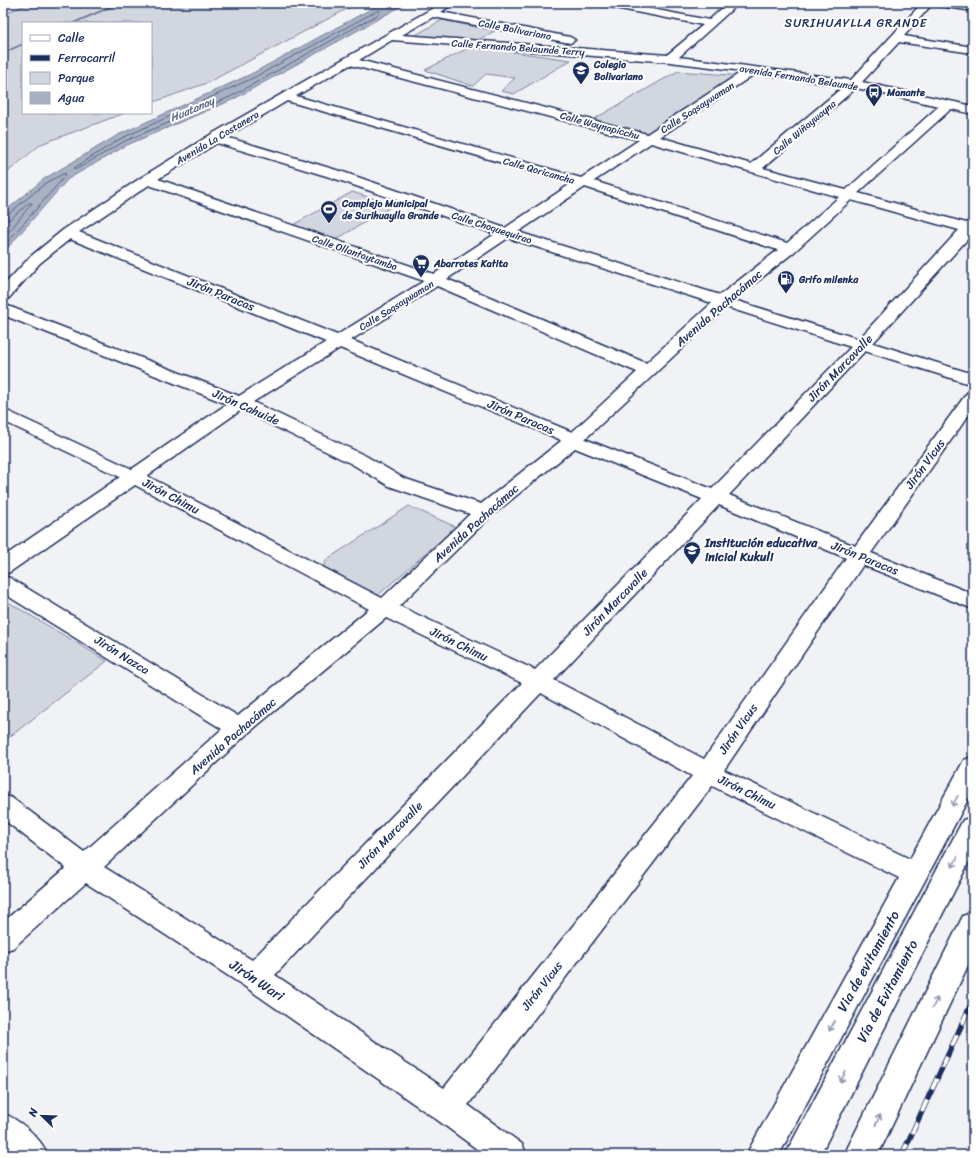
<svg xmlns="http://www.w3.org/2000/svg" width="976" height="1158" font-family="Sriracha,sans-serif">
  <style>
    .green { fill: #d2d6df; stroke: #76829e }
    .water { fill: #a8b0c2; stroke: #707c9a }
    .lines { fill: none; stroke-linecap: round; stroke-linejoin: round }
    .shore { stroke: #536386; stroke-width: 1 }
    .stream { fill: #707c9a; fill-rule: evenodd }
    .minor-casing { stroke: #1b2f5e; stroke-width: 3 }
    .trunk-casing { stroke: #1b2f5e; stroke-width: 3 }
    .minor { fill: #fff; fill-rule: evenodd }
    .trunk { fill: #fff; fill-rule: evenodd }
    .rail-casing { stroke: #1b2f5e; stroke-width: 5.5 }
    .rail { stroke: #fff; stroke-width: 4; stroke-dasharray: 12; stroke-linecap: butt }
    .oneway { stroke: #8d97ae }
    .labels { text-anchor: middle; stroke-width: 4; stroke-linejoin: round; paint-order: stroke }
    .far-street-label { font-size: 10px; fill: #1b2f5e; stroke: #fff }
    .far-poi-label { font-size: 10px; font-weight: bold; fill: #1b2f5e; stroke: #fff; text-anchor: start }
    .far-water-label { font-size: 11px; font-style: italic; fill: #4c5c81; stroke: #fff }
    .far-quarter-label { font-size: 12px; letter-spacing: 1px; fill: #1b2f5e; stroke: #fff }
    .street-label { font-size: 12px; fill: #1b2f5e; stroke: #fff }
    .poi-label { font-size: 12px; font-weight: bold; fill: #1b2f5e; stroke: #fff; text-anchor: start }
    .near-street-label { font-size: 14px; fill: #1b2f5e; stroke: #fff }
  </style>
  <rect width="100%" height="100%" fill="#f1f2f5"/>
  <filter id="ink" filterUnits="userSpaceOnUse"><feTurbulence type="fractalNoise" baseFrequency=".025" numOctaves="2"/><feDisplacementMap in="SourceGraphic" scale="8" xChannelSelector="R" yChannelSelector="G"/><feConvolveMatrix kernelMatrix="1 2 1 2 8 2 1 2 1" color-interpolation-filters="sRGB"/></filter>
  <g filter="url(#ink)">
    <g class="green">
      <path d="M 31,3 L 358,3 L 207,83 L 151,103 L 151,23 L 23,23 L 23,113 L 125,113 L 41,144 L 3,176 L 3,14 Z"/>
      <path d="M 442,20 L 495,31 L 472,43 L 414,36 Z"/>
      <path d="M 472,46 L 571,60 L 514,94 L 501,91 L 515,78 L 486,74 L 473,86 L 425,70 Z"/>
      <path d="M 678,71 L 743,76 L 647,139 L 587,123 Z"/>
      <path d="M 352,192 L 394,205 L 325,246 L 282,231 Z"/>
      <path d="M 409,506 L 456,527 L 369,603 L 319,578 L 326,560 Z"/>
      <path d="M 3,599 L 107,661 L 3,742 Z"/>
    </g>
    <path class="water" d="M 382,3 L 407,3 L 232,100 L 127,145 L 68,179 L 3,253 L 3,213 L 44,179 L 118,135 L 251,74 Z"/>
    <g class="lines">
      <g class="shore">
        <path d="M 377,11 L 380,11 L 379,14 L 230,97 L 125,141 L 77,169 L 74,168 L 120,139 L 253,78 Z"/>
        <path d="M 3,216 L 7,215 L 47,182 L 65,173 L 65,176 L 3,247"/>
        <path d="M 3,221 L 10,219 L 29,203 L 32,203 L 3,239"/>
      </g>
      <g class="stream">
        <path d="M 117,3 L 122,3 L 76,23 L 71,23 Z"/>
        <path d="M 23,43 L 23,45 L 3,54 L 3,52 Z"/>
      </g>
      <g class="minor-casing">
        <g id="minor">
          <path d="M 442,3 L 454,3 L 441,12 L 570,37 L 575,40 L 570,43 L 433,17 L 402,35 L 667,55 L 703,25 L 605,6 L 600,3 L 621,3 L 709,20 L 728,3 L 739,3 L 679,57 L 851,80 L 922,3 L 933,3 L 904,36 L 973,47 L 972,53 L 899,42 L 862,82 L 973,106 L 973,114 L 951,109 L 858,193 L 966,223 L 973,219 L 973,233 L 873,343 L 973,374 L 973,385 L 865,351 L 729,495 L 855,546 L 967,393 L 973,392 L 973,409 L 871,553 L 973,594 L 973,609 L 863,565 L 724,770 L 910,859 L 964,760 L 973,757 L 973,790 L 779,1155 L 746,1155 L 899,878 L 712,786 L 468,1105 L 522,1144 L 527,1155 L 485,1155 L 436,1119 L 244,986 L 86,883 L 13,948 L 3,951 L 3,922 L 66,868 L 3,819 L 3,795 L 12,798 L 84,852 L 222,729 L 3,593 L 3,576 L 10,578 L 238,716 L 369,609 L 135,485 L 10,572 L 3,574 L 3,557 L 120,477 L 3,421 L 3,409 L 132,469 L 227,404 L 3,315 L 3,304 L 239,396 L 326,342 L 70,239 L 40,263 L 9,298 L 3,300 L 3,286 L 30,257 L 63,230 L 142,177 L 210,135 ZM 392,40 L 670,62 L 743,71 L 647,134 L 359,60 ZM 350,65 L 639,140 L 581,178 L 296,96 ZM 756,73 L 844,86 L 751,164 L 660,137 ZM 856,88 L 939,106 L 846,190 L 763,168 ZM 287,101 L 572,183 L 505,228 L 343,172 L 226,137 ZM 217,143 L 333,178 L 495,234 L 434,274 L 158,179 ZM 651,143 L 839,197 L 787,243 L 594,181 ZM 149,185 L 424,281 L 337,335 L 79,232 ZM 585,187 L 778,250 L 720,295 L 518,232 ZM 851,200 L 959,230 L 859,339 L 734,300 L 794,252 ZM 508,238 L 712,303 L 646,363 L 447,279 ZM 437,286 L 637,372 L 572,432 L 351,340 ZM 726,307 L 851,347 L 712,489 L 585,439 ZM 340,348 L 559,439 L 561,441 L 481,504 L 403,478 L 366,456 L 253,402 ZM 241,410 L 352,464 L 389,486 L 470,514 L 382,598 L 147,476 ZM 575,448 L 702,499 L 535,670 L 399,606 L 491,516 ZM 719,505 L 846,558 L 704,759 L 554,680 ZM 386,618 L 522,683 L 252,960 L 104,867 L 247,734 ZM 541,693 L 692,776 L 444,1088 L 275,975 Z"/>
          <path d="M 935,3 L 973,5 L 973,11 L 940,6 Z"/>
          <path d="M 3,1113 C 21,1121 40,1137 48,1155 L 8,1155 L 3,1150 Z"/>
        </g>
      </g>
      <g class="trunk-casing">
        <g id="trunk">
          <path d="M 973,817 L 973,854 L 820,1155 L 785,1155 L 963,820 Z"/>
          <path d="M 973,912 L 973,955 L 878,1155 L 844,1155 L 963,916 Z"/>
        </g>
      </g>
      <use href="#minor" class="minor"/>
      <use href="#trunk" class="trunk"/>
      <g class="rail-casing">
        <path id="rail" d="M 902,1155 L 973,1000"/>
      </g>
      <use href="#rail" class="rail"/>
    </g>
    <defs><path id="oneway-shaft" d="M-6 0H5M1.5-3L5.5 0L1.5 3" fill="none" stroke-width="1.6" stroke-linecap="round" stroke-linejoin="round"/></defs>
    <g class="oneway">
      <use href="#oneway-shaft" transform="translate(955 801) rotate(118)"/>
      <use href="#oneway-shaft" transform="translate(955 862) rotate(117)"/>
      <use href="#oneway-shaft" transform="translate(935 1003) rotate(-64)"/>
      <use href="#oneway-shaft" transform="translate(832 1026) rotate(119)"/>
      <use href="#oneway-shaft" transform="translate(843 1077) rotate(118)"/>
      <use href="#oneway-shaft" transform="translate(878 1120) rotate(-64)"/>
    </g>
  </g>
  <defs>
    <g id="school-pin" transform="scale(0.9)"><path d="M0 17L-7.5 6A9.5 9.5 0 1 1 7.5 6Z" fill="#1b2f5e" stroke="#fff"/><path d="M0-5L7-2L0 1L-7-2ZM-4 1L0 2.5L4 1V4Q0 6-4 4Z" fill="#fff"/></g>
    <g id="bus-pin" transform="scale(0.9)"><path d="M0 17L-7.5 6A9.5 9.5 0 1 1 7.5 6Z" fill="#1b2f5e" stroke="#fff"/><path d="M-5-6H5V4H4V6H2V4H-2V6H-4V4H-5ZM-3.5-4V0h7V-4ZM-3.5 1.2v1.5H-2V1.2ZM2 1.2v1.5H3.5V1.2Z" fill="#fff"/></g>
    <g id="stadium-pin" transform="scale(0.9)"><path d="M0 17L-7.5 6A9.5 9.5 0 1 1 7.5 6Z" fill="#1b2f5e" stroke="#fff"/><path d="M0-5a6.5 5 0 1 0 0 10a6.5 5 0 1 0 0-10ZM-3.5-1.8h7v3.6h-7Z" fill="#fff"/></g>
    <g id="supermarket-pin" transform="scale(0.9)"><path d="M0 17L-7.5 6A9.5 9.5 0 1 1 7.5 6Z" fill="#1b2f5e" stroke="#fff"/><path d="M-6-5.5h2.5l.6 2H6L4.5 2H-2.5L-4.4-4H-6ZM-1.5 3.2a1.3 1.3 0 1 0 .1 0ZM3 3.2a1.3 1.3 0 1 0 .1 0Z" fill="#fff"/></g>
    <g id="fuel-pin" transform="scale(0.9)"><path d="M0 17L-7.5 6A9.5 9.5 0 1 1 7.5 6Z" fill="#1b2f5e" stroke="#fff"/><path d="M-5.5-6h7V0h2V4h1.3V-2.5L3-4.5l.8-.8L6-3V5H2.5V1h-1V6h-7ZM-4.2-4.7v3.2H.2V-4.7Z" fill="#fff"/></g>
  </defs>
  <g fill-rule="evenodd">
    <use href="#school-pin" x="581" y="70"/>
    <use href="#bus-pin" x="874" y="92"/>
    <use href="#stadium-pin" x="329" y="209"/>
    <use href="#supermarket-pin" x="421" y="263"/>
    <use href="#fuel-pin" x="786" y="279"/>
    <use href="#school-pin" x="692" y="550"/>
  </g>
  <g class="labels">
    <g class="far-street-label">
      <text transform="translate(515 29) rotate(11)" y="4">Calle Bolivariano</text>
      <text transform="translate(518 47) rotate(4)" y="4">Calle Fernando Belaunde Terry</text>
      <text transform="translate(799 77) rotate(9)" y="4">avenida Fernando Belaunde</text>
      <text transform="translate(697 107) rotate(-33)" y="4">Calle Saqsaywaman</text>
      <text transform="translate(600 125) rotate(15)" y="4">Calle Waynapicchu</text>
      <text transform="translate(804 127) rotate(-40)" y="4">Calle Wiñaywayna</text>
      <text transform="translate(217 137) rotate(-31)" y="4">Avenida La Costanera</text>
      <text transform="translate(539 170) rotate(16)" y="4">Calle Qoricancha</text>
      <text transform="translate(492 227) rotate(18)" y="4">Calle Choquequirao</text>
      <text transform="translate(355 252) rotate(19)" y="4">Calle Ollantaytambo</text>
      <text transform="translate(396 305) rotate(-32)" y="4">Calle Saqsaywaman</text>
    </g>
    <g class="far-poi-label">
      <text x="594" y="68">Colegio<tspan x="594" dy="12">Bolivariano</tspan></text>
      <text x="887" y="96">Manante</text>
      <text x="342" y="207">Complejo Municipal<tspan x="342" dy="12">de Surihuaylla Grande</tspan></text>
      <text x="434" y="267">Abarrotes Katita</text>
      <text x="799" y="283">Grifo milenka</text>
    </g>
    <g class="far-water-label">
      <text transform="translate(192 109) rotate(-23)" y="4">Huatanay</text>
    </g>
    <g class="far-quarter-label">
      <text x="856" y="27">SURIHUAYLLA GRANDE</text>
    </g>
    <g class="street-label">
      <text transform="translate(221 294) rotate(22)" y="4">Jirón Paracas</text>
      <text transform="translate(719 308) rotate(-41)" y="4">Avenida Pachacámac</text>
      <text transform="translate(840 368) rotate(-46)" y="4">Jirón Marcavalle</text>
      <text transform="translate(246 407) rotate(24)" y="4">Jirón Cahuide</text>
      <text transform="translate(521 417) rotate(23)" y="4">Jirón Paracas</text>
      <text transform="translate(925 464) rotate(-54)" y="4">Jirón Vicus</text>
      <text transform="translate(171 496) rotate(28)" y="4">Jirón Chimu</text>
      <text transform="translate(476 523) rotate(-42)" y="4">Avenida Pachacámac</text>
      <text transform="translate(865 558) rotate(22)" y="4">Jirón Paracas</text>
      <text transform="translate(615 602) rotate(-46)" y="4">Jirón Marcavalle</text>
      <text transform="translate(459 644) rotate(26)" y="4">Jirón Chimu</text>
      <text transform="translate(122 655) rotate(32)" y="4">Jirón Nazca</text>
      <text transform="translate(738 729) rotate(-55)" y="4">Jirón Vicus</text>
      <text transform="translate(233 736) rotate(-41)" y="4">Avenida Pachacámac</text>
      <text transform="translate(747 792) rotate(26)" y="4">Jirón Chimu</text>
      <text transform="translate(390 835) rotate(-46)" y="4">Jirón Marcavalle</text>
      <text transform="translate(542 986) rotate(-52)" y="4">Jirón Vicus</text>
    </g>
    <g class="poi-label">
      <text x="705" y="547">Institución educativa<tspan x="705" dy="14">inicial Kukuli</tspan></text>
    </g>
    <g class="near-street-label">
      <text transform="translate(868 961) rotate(-61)" y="5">Via de evitamiento</text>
      <text transform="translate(257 980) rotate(34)" y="5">Jirón Wari</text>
      <text transform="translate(887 991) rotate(-62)" y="5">Vía de Evitamiento</text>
    </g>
  </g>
  <rect width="976" height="1158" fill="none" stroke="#fff" stroke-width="16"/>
  <rect x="8" y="8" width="960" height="1142" fill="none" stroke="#1b2f5e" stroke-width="1.5" filter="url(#ink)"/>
  <rect x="22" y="22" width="130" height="92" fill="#ffffff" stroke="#a4acbf"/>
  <rect x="30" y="35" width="20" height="6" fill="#ffffff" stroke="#a4acbf"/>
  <text x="58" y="42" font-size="12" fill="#1b2f5e">Calle</text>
  <rect x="30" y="55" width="20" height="6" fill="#1b2f5e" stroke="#a4acbf"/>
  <text x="58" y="62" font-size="12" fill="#1b2f5e">Ferrocarril</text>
  <rect x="30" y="72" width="20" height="12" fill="#d2d6df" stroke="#a4acbf"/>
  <text x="58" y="82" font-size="12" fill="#1b2f5e">Parque</text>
  <rect x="30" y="92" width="20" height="12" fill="#a8b0c2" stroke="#a4acbf"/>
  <text x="58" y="102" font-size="12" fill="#1b2f5e">Agua</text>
  <g transform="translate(42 1116) rotate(293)" stroke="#ffffff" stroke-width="3" paint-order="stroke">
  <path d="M0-3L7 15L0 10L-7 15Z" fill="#1b2f5e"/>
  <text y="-6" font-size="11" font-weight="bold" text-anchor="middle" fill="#1b2f5e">N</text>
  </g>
</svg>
